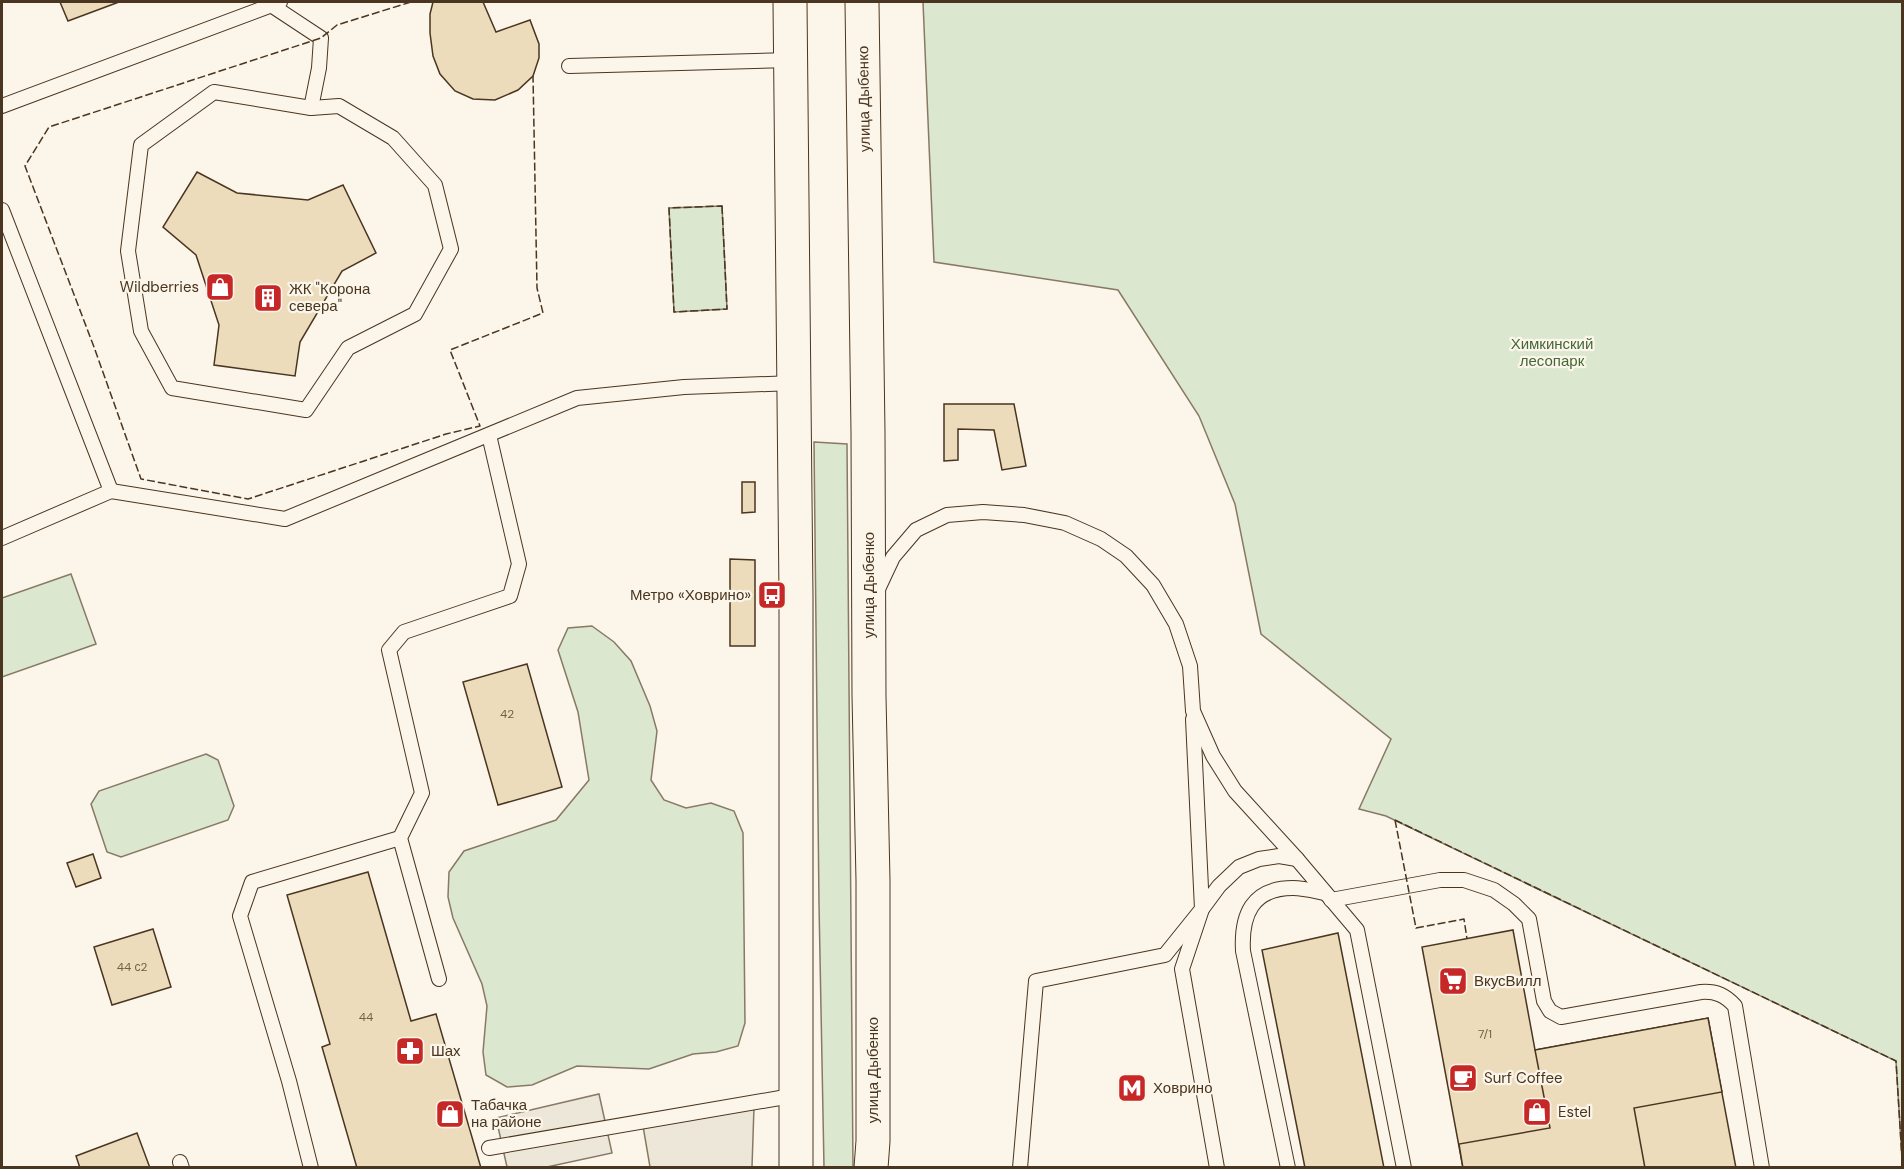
<svg xmlns="http://www.w3.org/2000/svg" width="1904" height="1169" font-family="'DM Sans',sans-serif">
  <style>
    .green { fill: #dce7d0; stroke: #887966; stroke-width: 1.5 }
    .parking { fill: #ede7d9; stroke: #887966; stroke-width: 1.5 }
    .building { fill: #ecdcbc; stroke: #4a3520; stroke-width: 1.5 }
    .lines { fill: none; stroke-linecap: round; stroke-linejoin: round }
    .lane-casing { stroke: #4a3520; stroke-width: 16 }
    .secondary-casing { stroke: #4a3520; stroke-width: 35 }
    .lane { stroke: #fbf6e9; stroke-width: 14 }
    .secondary { stroke: #fbf6e9; stroke-width: 33 }
    .fence { stroke: #4a3520; stroke-width: 1.5; stroke-dasharray: 8 3; stroke-linecap: butt }
    .labels { text-anchor: middle; stroke-width: 4.5; stroke-linejoin: round; paint-order: stroke }
    .number-label { font-size: 12px; fill: #725f47 }
    .street-label { font-size: 15px; fill: #4a3520; stroke: #fbf6e9 }
    .poi-label { font-size: 15px; fill: #4a3520; stroke: #fbf6e9; text-anchor: start }
    .park-label { font-size: 15px; fill: #436837; stroke: #fbf6e9 }
  </style>
  <rect width="100%" height="100%" fill="#fbf6e9"/>
  <g class="green">
    <path d="M 923,2 L 1902,2 L 1902,1159 L 1896,1061 L 1386,816 L 1359,809 L 1391,739 L 1261,634 L 1235,504 L 1199,416 L 1118,290 L 934,262 Z"/>
    <path d="M 722,206 L 727,309 L 674,312 L 669,208 Z"/>
    <path d="M 814,442 L 847,444 L 853,1167 L 824,1167 L 819,904 Z"/>
    <path d="M 71,574 L 96,644 L 2,677 L 2,598 Z"/>
    <path d="M 592,626 L 614,642 L 631,661 L 650,706 L 657,731 L 651,780 L 664,800 L 686,808 L 711,803 L 734,811 L 743,833 L 745,1023 L 738,1046 L 716,1052 L 693,1054 L 649,1069 L 577,1066 L 532,1085 L 507,1087 L 486,1075 L 483,1052 L 487,1006 L 482,984 L 453,918 L 448,897 L 449,872 L 464,851 L 556,820 L 589,780 L 578,712 L 558,650 L 568,628 Z"/>
    <path d="M 206,754 L 218,760 L 234,806 L 228,820 L 121,857 L 107,852 L 91,804 L 99,791 Z"/>
  </g>
  <g class="parking">
    <path d="M 599,1094 L 612,1153 L 547,1167 L 507,1167 L 496,1118 Z"/>
    <path d="M 754,1107 L 752,1167 L 650,1167 L 643,1126 Z"/>
  </g>
  <g class="building">
    <path d="M 60,2 L 119,2 L 68,21 Z"/>
    <path d="M 433,2 L 483,2 L 496,32 L 530,20 L 539,44 L 539,58 L 533,76 L 518,90 L 495,100 L 473,99 L 455,91 L 440,74 L 433,56 L 430,33 L 430,14 Z"/>
    <path d="M 197,172 L 237,193 L 308,200 L 343,185 L 376,253 L 342,271 L 300,342 L 295,376 L 214,365 L 219,325 L 196,255 L 163,227 Z"/>
    <path d="M 944,404 L 1014,404 L 1026,466 L 1002,470 L 994,430 L 958,429 L 958,460 L 944,461 Z"/>
    <path d="M 742,482 L 755,482 L 755,512 L 742,513 Z"/>
    <path d="M 730,559 L 755,560 L 755,646 L 730,646 Z"/>
    <path d="M 527,664 L 562,787 L 498,805 L 463,682 Z"/>
    <path d="M 93,854 L 101,878 L 76,887 L 67,863 Z"/>
    <path d="M 368,872 L 411,1021 L 436,1014 L 481,1168 L 357,1168 L 322,1047 L 330,1044 L 287,895 Z"/>
    <path d="M 153,929 L 171,987 L 112,1005 L 94,947 Z"/>
    <path d="M 1513,930 L 1535,1050 L 1708,1018 L 1736,1168 L 1463,1168 L 1422,947 Z"/>
    <path d="M 1338,933 L 1384,1168 L 1305,1168 L 1262,950 Z"/>
    <path d="M 1708,1018 L 1722,1092 L 1634,1108 L 1645,1168 L 1463,1168 L 1459,1144 L 1550,1128 L 1535,1050 Z"/>
    <path d="M 137,1133 L 150,1168 L 80,1168 L 76,1156 Z"/>
  </g>
  <g class="lines">
    <g class="lane-casing">
      <g id="lane">
        <path d="M 272,2 L 271,5 L 321,38 L 319,68 L 311,108"/>
        <path d="M 569,66 L 790,60"/>
        <path d="M 214,92 L 311,108 L 339,106 L 393,138 L 435,185 L 451,249 L 415,314 L 348,348 L 306,410 L 172,388 L 141,331 L 128,251 L 141,145 Z"/>
        <path d="M 2,106 L 280,2"/>
        <path d="M 2,210 L 111,491"/>
        <path d="M 2,538 L 111,491 L 285,519 L 577,398 L 684,387 L 794,383"/>
        <path d="M 878,589 L 893,557 L 916,530 L 947,515 L 983,512 L 1024,515 L 1065,523 L 1101,539 L 1126,556 L 1153,585 L 1176,624 L 1190,666 L 1193,711 L 1213,756 L 1235,791 L 1297,859 L 1357,930 L 1404,1168"/>
        <path d="M 1331,900 L 1440,880 L 1464,880 L 1494,890 L 1514,904 L 1529,919 L 1544,1001 L 1550,1011 L 1561,1017 L 1701,992 C 1716,991 1725,995 1735,1006 L 1762,1168"/>
        <path d="M 439,979 L 400,838 L 422,793 L 389,650 L 404,632 L 510,596 L 519,564 L 489,435"/>
        <path d="M 489,1148 L 797,1095"/>
        <path d="M 180,1162 L 182,1168"/>
        <path d="M 311,1168 L 289,1081 L 240,916 L 252,882 L 400,838"/>
        <path d="M 1020,1168 L 1036,981 L 1165,955 L 1202,909 L 1193,719"/>
        <path d="M 1217,1168 L 1182,969 L 1202,909 L 1219,886 L 1239,867 L 1259,859 L 1279,856 L 1297,859"/>
        <path d="M 1288,1168 L 1243,951 C 1241,915 1252,888 1293,888 C 1303,888 1315,891 1325,893"/>
      </g>
    </g>
    <g class="secondary-casing">
      <g id="secondary">
        <path d="M 790,2 L 796,596 L 796,1168"/>
        <path d="M 862,2 L 868,432 L 869,696 L 873,880 L 873,1141 L 871,1168"/>
      </g>
    </g>
    <use href="#lane" class="lane"/>
    <use href="#secondary" class="secondary"/>
    <g class="fence">
      <path d="M 411,2 L 337,25 L 321,38 L 49,127 L 25,166 L 94,347 L 141,479 L 248,499 L 446,434 L 480,426 L 450,350 L 543,313 L 537,288 L 533,76"/>
      <path d="M 722,206 L 727,309 L 674,312 L 669,208 Z"/>
      <path d="M 1395,820 L 1896,1061 L 1902,1159"/>
      <path d="M 1395,820 L 1416,928 L 1464,919 L 1467,939"/>
    </g>
  </g>
  <defs>
    <g id="shop-square" transform="scale(1.5)"><rect x="-9" y="-9" width="18" height="18" rx="4" fill="#c62828" stroke="#fbf6e9"/><path d="M-5-2.5h2.3a2.7 3.5 0 0 1 5.4 0H5L5.5 6h-11ZM-1.5-2.5h3a1.5 2.3 0 0 0-3 0Z" fill="#fff"/></g>
    <g id="building-square" transform="scale(1.5)"><rect x="-9" y="-9" width="18" height="18" rx="4" fill="#c62828" stroke="#fbf6e9"/><path d="M-4-6H4V6H1V3H-1V6H-4ZM-2.5-4.3h1.7v1.8h-1.7ZM.8-4.3h1.7v1.8H.8ZM-2.5-1h1.7V.8h-1.7ZM.8-1h1.7V.8H.8Z" fill="#fff"/></g>
    <g id="bus-square" transform="scale(1.5)"><rect x="-9" y="-9" width="18" height="18" rx="4" fill="#c62828" stroke="#fbf6e9"/><path d="M-5-6H5V4H4V6H2V4H-2V6H-4V4H-5ZM-3.5-4V0h7V-4ZM-3.5 1.2v1.5H-2V1.2ZM2 1.2v1.5H3.5V1.2Z" fill="#fff"/></g>
    <g id="supermarket-square" transform="scale(1.5)"><rect x="-9" y="-9" width="18" height="18" rx="4" fill="#c62828" stroke="#fbf6e9"/><path d="M-6-5.5h2.5l.6 2H6L4.5 2H-2.5L-4.4-4H-6ZM-1.5 3.2a1.3 1.3 0 1 0 .1 0ZM3 3.2a1.3 1.3 0 1 0 .1 0Z" fill="#fff"/></g>
    <g id="pharmacy-square" transform="scale(1.5)"><rect x="-9" y="-9" width="18" height="18" rx="4" fill="#c62828" stroke="#fbf6e9"/><path d="M-2-6h4v4h4v4h-4v4h-4v-4h-4v-4h4Z" fill="#fff"/></g>
    <g id="cafe-square" transform="scale(1.5)"><rect x="-9" y="-9" width="18" height="18" rx="4" fill="#c62828" stroke="#fbf6e9"/><path d="M-5.5-4.5H6V0H3Q3 3.5 0 3.5H-2.5Q-5.5 3.5-5.5 0ZM3-3.2v2h1.7v-2ZM-6 4.5H4V6H-6Z" fill="#fff"/></g>
    <g id="metro-square" transform="scale(1.5)"><rect x="-9" y="-9" width="18" height="18" rx="4" fill="#c62828" stroke="#fbf6e9"/><path d="M-5.5 5V-5H-3L0 0L3-5H5.5V5H3V-.5L0 4L-3-.5V5Z" fill="#fff"/></g>
  </defs>
  <g fill-rule="evenodd">
    <use href="#shop-square" x="220" y="287"/>
    <use href="#building-square" x="268" y="298"/>
    <use href="#bus-square" x="772" y="595"/>
    <use href="#supermarket-square" x="1453" y="981"/>
    <use href="#pharmacy-square" x="410" y="1051"/>
    <use href="#cafe-square" x="1463" y="1078"/>
    <use href="#metro-square" x="1132" y="1088"/>
    <use href="#shop-square" x="1537" y="1112"/>
    <use href="#shop-square" x="450" y="1114"/>
  </g>
  <g class="labels">
    <g class="number-label">
      <text x="507" y="718">42</text>
      <text x="132" y="971">44 с2</text>
      <text x="366" y="1021">44</text>
      <text x="1485" y="1038">7/1</text>
    </g>
    <g class="street-label">
      <text transform="translate(864 99) rotate(-91)" y="5">улица Дыбенко</text>
      <text transform="translate(869 585) rotate(-90)" y="5">улица Дыбенко</text>
      <text transform="translate(873 1070) rotate(-90)" y="5">улица Дыбенко</text>
    </g>
    <g class="poi-label">
      <text x="199" y="292" text-anchor="end">Wildberries</text>
      <text x="289" y="294">ЖК "Корона<tspan x="289" dy="17">севера"</tspan></text>
      <text x="751" y="600" text-anchor="end">Метро «Ховрино»</text>
      <text x="1474" y="986">ВкусВилл</text>
      <text x="431" y="1056">Шах</text>
      <text x="1484" y="1083">Surf Coffee</text>
      <text x="1153" y="1093">Ховрино</text>
      <text x="471" y="1110">Табачка<tspan x="471" dy="17">на районе</tspan></text>
      <text x="1558" y="1117">Estel</text>
    </g>
    <g class="park-label">
      <text x="1552" y="349">Химкинский<tspan x="1552" dy="17">лесопарк</tspan></text>
    </g>
  </g>
  <rect width="1904" height="1169" fill="none" stroke="#4a3520" stroke-width="6"/>
</svg>
